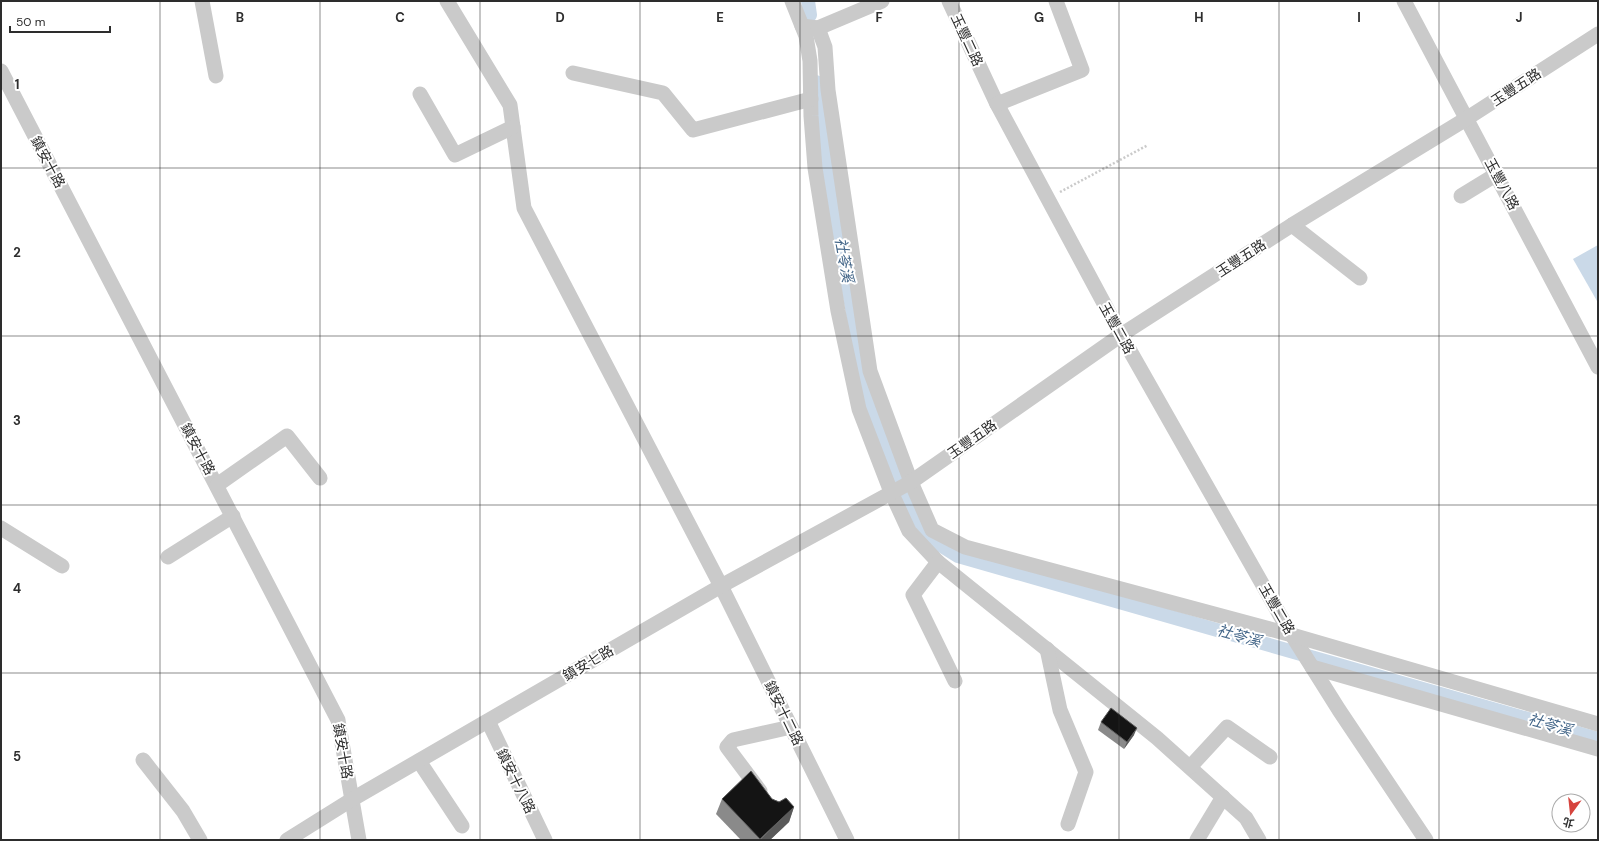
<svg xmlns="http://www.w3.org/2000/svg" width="1599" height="841" font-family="'DM Sans','Noto Sans TC',sans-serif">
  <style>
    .water { fill: #cad9e8 }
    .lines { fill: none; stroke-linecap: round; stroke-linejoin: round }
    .canal { stroke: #cad9e8; stroke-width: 14 }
    .path { stroke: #cacaca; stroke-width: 2.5; stroke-dasharray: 2 2; stroke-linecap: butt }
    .minor { stroke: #cacaca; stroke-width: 15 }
    .wall { fill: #8a8a8a }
    .shaded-wall { fill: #5a5a5a }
    .building { fill: #141414; stroke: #5a5a5a }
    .grid { fill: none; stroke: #2d2d2d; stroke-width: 1; stroke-opacity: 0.55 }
    .labels { text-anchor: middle; stroke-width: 4; stroke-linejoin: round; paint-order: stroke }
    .street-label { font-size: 14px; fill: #2d2d2d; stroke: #fff }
    .water-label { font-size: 15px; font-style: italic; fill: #426588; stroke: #fff }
    .grid-label { font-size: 13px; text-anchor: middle; font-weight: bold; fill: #2d2d2d; stroke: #fff; stroke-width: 4; stroke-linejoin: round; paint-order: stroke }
  </style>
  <rect width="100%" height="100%" fill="#fff"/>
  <path class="water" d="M 1598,245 L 1598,300 L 1597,301 L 1573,259 Z"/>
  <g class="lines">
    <g class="canal">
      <path d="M 808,1 L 810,15"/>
      <path d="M 816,82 L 822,138 L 868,400 L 898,476"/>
      <path d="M 906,496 L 913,513 L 934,541 L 958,556 L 1598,739"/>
    </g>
    <path class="path" d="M 1060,192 L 1148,145"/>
    <g class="minor">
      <path d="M 202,1 L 216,76"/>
      <path d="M 447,1 L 510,105 L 524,208 L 721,586 L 847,840"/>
      <path d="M 792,1 L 806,36 L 810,61 L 811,116 L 815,168 L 838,311 L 859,409 L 891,492 L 909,531 L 938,562 L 1157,738 L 1246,818 L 1259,840"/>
      <path d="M 949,1 L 997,104 L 1121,335 L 1285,624 L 1339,710 L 1426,840"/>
      <path d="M 1404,1 L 1598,367"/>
      <path d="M 802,26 L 818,28 L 825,47 L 828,90 L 870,371 L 911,482 L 932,530 L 965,547 L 1292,635 L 1598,724"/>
      <path d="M 818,28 L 882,1"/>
      <path d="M 1,71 L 338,720 L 359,840"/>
      <path d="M 573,73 L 663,93 L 693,130 L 811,99"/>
      <path d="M 420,94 L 455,155 L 513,127"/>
      <path d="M 997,104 L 1082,70 L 1056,1"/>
      <path d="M 1461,196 L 1497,174"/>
      <path d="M 1292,225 L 1360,278"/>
      <path d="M 217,485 L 287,436 L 320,478"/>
      <path d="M 1,528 L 62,566"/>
      <path d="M 168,557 L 233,516"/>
      <path d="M 938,562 L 913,595 L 955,681"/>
      <path d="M 1047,649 L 1060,710 L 1086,772 L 1068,824"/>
      <path d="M 1312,667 L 1598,749"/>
      <path d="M 488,721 L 545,840"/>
      <path d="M 143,760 L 183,811 L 200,840"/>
      <path d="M 419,761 L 462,826"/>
      <path d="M 1190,767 L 1227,727 L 1270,757"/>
      <path d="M 760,791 L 727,747 L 733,740 L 791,727"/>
      <path d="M 287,840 L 351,800 L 721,586 L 911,482 L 1121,335 L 1292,225 L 1466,119 L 1598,34"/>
      <path d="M 1197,840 L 1223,797"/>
    </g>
  </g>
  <g class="wall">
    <path d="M 1101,722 L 1134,735 L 1124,749 L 1098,730 Z"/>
    <path d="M 722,799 L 772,799 L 794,807 L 789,822 L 770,840 L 741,840 L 716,814 Z"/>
  </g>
  <g class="shaded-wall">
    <path d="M 1137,728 L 1134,735 L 1124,749 L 1127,742 Z"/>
    <path d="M 794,807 L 789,822 L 770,840 L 760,840 Z"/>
  </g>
  <g class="building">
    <path d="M 1111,708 L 1137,728 L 1127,742 L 1101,722 Z"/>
    <path d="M 751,771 L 772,799 L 779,802 L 786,798 L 794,807 L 760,839 L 722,799 Z"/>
  </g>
  <path class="grid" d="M 160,1 L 160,840M 320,1 L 320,840M 480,1 L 480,840M 640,1 L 640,840M 800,1 L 800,840M 959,1 L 959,840M 1119,1 L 1119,840M 1279,1 L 1279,840M 1439,1 L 1439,840M 1,168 L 1598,168M 1,336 L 1598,336M 1,505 L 1598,505M 1,673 L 1598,673"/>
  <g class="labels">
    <g class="street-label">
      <text transform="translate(967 40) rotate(65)" y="5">玉豐二路</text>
      <text transform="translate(1516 87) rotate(-33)" y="5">玉豐五路</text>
      <text transform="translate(48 162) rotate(62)" y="5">鎮安十路</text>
      <text transform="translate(1502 184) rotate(62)" y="5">玉豐八路</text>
      <text transform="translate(1241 258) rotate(-33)" y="5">玉豐五路</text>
      <text transform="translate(1117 328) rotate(61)" y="5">玉豐二路</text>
      <text transform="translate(972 439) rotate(-35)" y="5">玉豐五路</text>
      <text transform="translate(198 449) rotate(62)" y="5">鎮安十路</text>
      <text transform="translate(1277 609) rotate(60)" y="5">玉豐二路</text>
      <text transform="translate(588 663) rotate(-30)" y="5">鎮安七路</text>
      <text transform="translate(784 713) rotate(64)" y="5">鎮安十二路</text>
      <text transform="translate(343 751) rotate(80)" y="5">鎮安十路</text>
      <text transform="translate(516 781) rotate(64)" y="5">鎮安十八路</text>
    </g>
    <g class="water-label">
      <text transform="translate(844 260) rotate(80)" y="5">社苓溪</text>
      <text transform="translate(1239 636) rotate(16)" y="5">社苓溪</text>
      <text transform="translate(1550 725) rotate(16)" y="5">社苓溪</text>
    </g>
  </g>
  <g class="grid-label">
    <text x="240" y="22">B</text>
    <text x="400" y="22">C</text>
    <text x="560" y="22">D</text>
    <text x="720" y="22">E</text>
    <text x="879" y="22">F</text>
    <text x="1039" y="22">G</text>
    <text x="1199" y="22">H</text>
    <text x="1359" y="22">I</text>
    <text x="1519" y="22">J</text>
    <text x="17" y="89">1</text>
    <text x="17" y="257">2</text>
    <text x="17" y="425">3</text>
    <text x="17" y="593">4</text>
    <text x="17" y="761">5</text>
  </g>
  <rect width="1599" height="841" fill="none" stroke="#2d2d2d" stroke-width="4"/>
  <g transform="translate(1571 813) rotate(195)"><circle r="19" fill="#ffffff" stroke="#ababab"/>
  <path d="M0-3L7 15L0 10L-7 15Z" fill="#d6443e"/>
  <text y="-6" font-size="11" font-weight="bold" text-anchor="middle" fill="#2d2d2d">北</text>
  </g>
  <path d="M10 26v6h100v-6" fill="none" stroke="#2d2d2d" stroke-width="2"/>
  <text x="16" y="26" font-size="12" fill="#2d2d2d" stroke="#ffffff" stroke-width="3" paint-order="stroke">50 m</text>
</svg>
